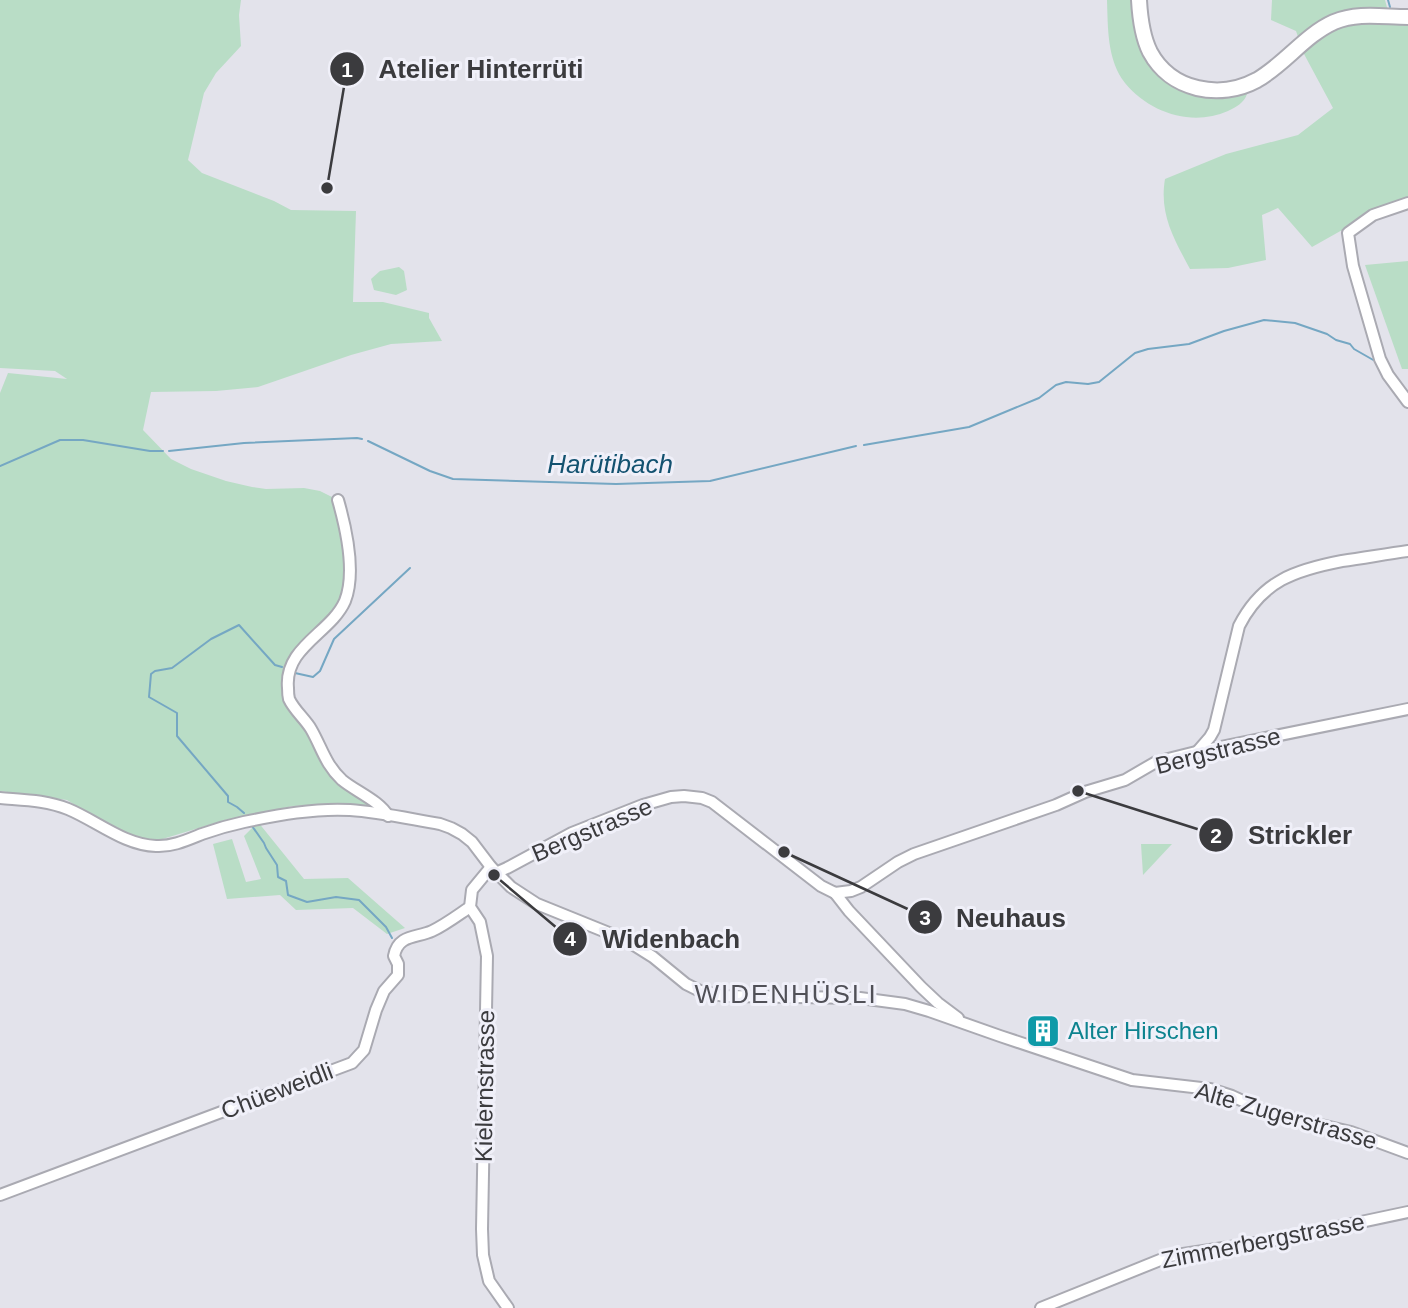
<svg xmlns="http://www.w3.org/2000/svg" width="1408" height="1308" font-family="Arial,sans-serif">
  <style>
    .green { fill: #b9ddc6 }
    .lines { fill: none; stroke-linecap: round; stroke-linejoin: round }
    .stream { stroke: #75a7c3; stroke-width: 2 }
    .minor-casing { stroke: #aaaab2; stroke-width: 14 }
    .major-casing { stroke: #aaaab2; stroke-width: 18 }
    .minor { stroke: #fff; stroke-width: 10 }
    .major { stroke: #fff; stroke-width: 14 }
    .labels { text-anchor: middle; stroke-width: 6; stroke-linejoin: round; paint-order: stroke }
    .street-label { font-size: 24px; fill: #3b3b3e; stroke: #f0f0f9 }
    .culture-label { font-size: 24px; fill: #0d838f; stroke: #f0f0f9; text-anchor: start }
    .water-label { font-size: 26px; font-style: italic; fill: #135270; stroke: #f0f0f9 }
    .neighbourhood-label { font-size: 26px; letter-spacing: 2px; fill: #505057; stroke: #f0f0f9 }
    .leader { fill: none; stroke: #3b3b3e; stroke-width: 2.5 }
    .callout-dot { fill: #3b3b3e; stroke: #f0f0f9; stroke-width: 2.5 }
    .mark-label { font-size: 21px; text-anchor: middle; font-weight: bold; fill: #fff }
    .callout-label { font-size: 26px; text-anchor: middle; font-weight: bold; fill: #3b3b3e; stroke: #f0f0f9; stroke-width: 6; stroke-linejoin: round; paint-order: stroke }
  </style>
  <rect width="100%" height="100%" fill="#e3e3eb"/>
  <g class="green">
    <path d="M 0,0 L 241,0 L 239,15 L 241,46 L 216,73 L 204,93 L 188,160 L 202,173 L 274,201 L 291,210 L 356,211 L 353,302 L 383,302 L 429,313 L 429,318 L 442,341 L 391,344 L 351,355 L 258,387 L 216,391 L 151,392 L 143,430 L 171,459 L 191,469 L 226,481 L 252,487 L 266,489 L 304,488 L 320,491 L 332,497 L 338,505 L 344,536 L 346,589 L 336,609 L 289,658 L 284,673 L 303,723 L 330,773 L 359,798 L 375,808 L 343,804 L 293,806 L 225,820 L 156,841 L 138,838 L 83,810 L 67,800 L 0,791 L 0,393 L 8,373 L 67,379 L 55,371 L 0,368 Z"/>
    <path d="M 1107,0 L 1134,0 L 1136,21 L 1173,82 L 1244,90 L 1247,94 C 1244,103 1236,107 1228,111 C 1192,127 1150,113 1125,83 C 1107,60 1108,28 1107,0 Z"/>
    <path d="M 1272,0 L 1385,0 L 1391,22 L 1408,21 L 1408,200 L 1362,215 L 1344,229 L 1312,247 L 1278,208 L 1262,215 L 1266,260 L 1228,268 L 1190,269 C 1174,239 1159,214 1165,179 L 1226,154 L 1298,135 L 1333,108 L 1304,54 L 1296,31 L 1271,20 Z"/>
    <path d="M 1408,261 L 1408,369 L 1402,369 L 1365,265 Z"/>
    <path d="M 399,267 L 404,271 L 407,290 L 396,295 L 374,290 L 371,279 L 380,271 Z"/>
    <path d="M 258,822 L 304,879 L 348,878 L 405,928 L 387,934 L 353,908 L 296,910 L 280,895 L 227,899 L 213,844 L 232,839 L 246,882 L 261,879 L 244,836 Z"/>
    <path d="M 1141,844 L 1172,844 L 1143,875 Z"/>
  </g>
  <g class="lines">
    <g class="stream">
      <path d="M 1388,0 L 1390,7"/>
      <path d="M 368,441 L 430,471 L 453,479 L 616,484 L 710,481 L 856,446"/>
      <path d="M 864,445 L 969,427 L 1039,398 L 1056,385 L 1066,382 L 1088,384 L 1099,382 L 1135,353 L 1148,349 L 1189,344 L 1224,331 L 1264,320 L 1295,323 L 1327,334 L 1336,340 L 1350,344 L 1354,349 L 1375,361"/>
      <path d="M 169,451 L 244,443 L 357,438 L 362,439"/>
      <path d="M 0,466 L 60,440 L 83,440 L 150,451 L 163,451"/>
      <path d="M 295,673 L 313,677 L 320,671 L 334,639 L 410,568"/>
      <path d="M 244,813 L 237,807 L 228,802 L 228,796 L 177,736 L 177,713 L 149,697 L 151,674 L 155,671 L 172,668 L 211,639 L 239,625 L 275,665 L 282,667"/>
      <path d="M 252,826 L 264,843 L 266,848 L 277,865 L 278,877 L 286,881 L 288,895 L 307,902 L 336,897 L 359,900 L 386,927 L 392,938"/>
    </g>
    <g class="minor-casing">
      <g id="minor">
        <path d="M 1408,203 L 1373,215 L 1348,233 L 1353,266 L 1380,359 L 1388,375 L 1408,402"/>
        <path d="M 338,500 C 346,528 356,573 345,601 C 331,633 284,647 288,688 C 288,692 288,695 289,699 C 294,710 305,719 311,729 C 322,748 325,764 342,780 C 355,791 380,801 388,816"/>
        <path d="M 1197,752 L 1210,737 L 1214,730 L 1239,626 C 1262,581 1295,570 1342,561 C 1364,558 1386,554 1408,551"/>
        <path d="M 0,798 C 23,800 46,800 68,809 C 97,821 124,845 156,846 C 172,847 187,840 202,834 C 216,829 230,825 244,822 C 278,815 314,808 350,810 C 380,812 410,819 440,824 L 451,828 L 462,834 L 472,842 L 491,867 L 511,887 L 537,904 L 626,940 L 653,957 L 686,984 L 700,991 L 724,996 L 860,998 L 905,1004 L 929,1011 L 1000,1036 L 1132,1080 L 1210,1089 L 1232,1096 L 1269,1113 L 1351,1132 L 1408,1153"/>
        <path d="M 491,867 L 472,890 L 470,907 L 480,922 L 487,956 L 482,1229 L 483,1255 L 489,1281 L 508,1308"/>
        <path d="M 498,872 L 507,868 L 572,833 L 643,805 L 671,797 L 684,796 L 702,798 L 712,802 L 821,886 L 835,893 L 851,891 L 861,887 L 898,862 L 914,854 L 1056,805 L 1085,792 L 1125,780 L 1156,762 L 1196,752 L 1408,709"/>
        <path d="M 835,893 L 849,911 L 921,987 L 938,1003 L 958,1018"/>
        <path d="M 0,1195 L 352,1063 L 364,1050 L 376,1010 L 384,991 L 398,975 L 398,964 L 394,956 C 398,934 417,938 432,931 C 445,925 458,915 470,907"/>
        <path d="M 1041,1308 L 1170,1256 L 1276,1240 L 1408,1212"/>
      </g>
    </g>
    <g class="major-casing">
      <path id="major" d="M 1139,0 C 1140,18 1142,36 1150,52 C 1171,91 1220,100 1257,80 C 1285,64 1305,35 1334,22 C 1358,12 1383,17 1408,17"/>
    </g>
    <use href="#minor" class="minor"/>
    <use href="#major" class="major"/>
  </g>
  <defs>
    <g id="building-square" transform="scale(1.75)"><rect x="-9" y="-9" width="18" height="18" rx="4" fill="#0f9aa8" stroke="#f0f0f9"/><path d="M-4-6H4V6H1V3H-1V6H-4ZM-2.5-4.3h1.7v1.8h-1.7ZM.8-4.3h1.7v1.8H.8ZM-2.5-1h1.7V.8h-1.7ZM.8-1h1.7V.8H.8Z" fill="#fff"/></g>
  </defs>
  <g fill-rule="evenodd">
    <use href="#building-square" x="1043" y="1031"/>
  </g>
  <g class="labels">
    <g class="street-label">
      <text transform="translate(1218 751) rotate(-14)" y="8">Bergstrasse</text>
      <text transform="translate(592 830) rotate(-23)" y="8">Bergstrasse</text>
      <text transform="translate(485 1086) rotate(-89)" y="8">Kielernstrasse</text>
      <text transform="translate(277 1091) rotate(-21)" y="8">Chüeweidli</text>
      <text transform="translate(1286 1116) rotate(16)" y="8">Alte Zugerstrasse</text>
      <text transform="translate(1263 1241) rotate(-11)" y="8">Zimmerbergstrasse</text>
    </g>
    <g class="culture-label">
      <text x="1068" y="1039">Alter Hirschen</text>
    </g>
    <g class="water-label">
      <text x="610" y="473">Harütibach</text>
    </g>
    <g class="neighbourhood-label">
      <text x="786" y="1003">WIDENHÜSLI</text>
    </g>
  </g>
  <path class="leader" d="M327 188L347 69M1078 791L1216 835M784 852L925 917M494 875L570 939"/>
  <g class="callout-dot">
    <circle cx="327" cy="188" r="7"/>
    <circle cx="1078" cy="791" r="7"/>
    <circle cx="784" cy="852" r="7"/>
    <circle cx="494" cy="875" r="7"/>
    <circle cx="347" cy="69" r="18"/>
    <circle cx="1216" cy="835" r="18"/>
    <circle cx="925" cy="917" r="18"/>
    <circle cx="570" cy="939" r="18"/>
  </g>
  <g class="mark-label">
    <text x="347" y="77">1</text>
    <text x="1216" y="843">2</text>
    <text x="925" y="925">3</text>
    <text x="570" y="946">4</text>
  </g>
  <g class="callout-label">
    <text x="481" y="78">Atelier Hinterrüti</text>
    <text x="1300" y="844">Strickler</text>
    <text x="1011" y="927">Neuhaus</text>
    <text x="671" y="948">Widenbach</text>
  </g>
</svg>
